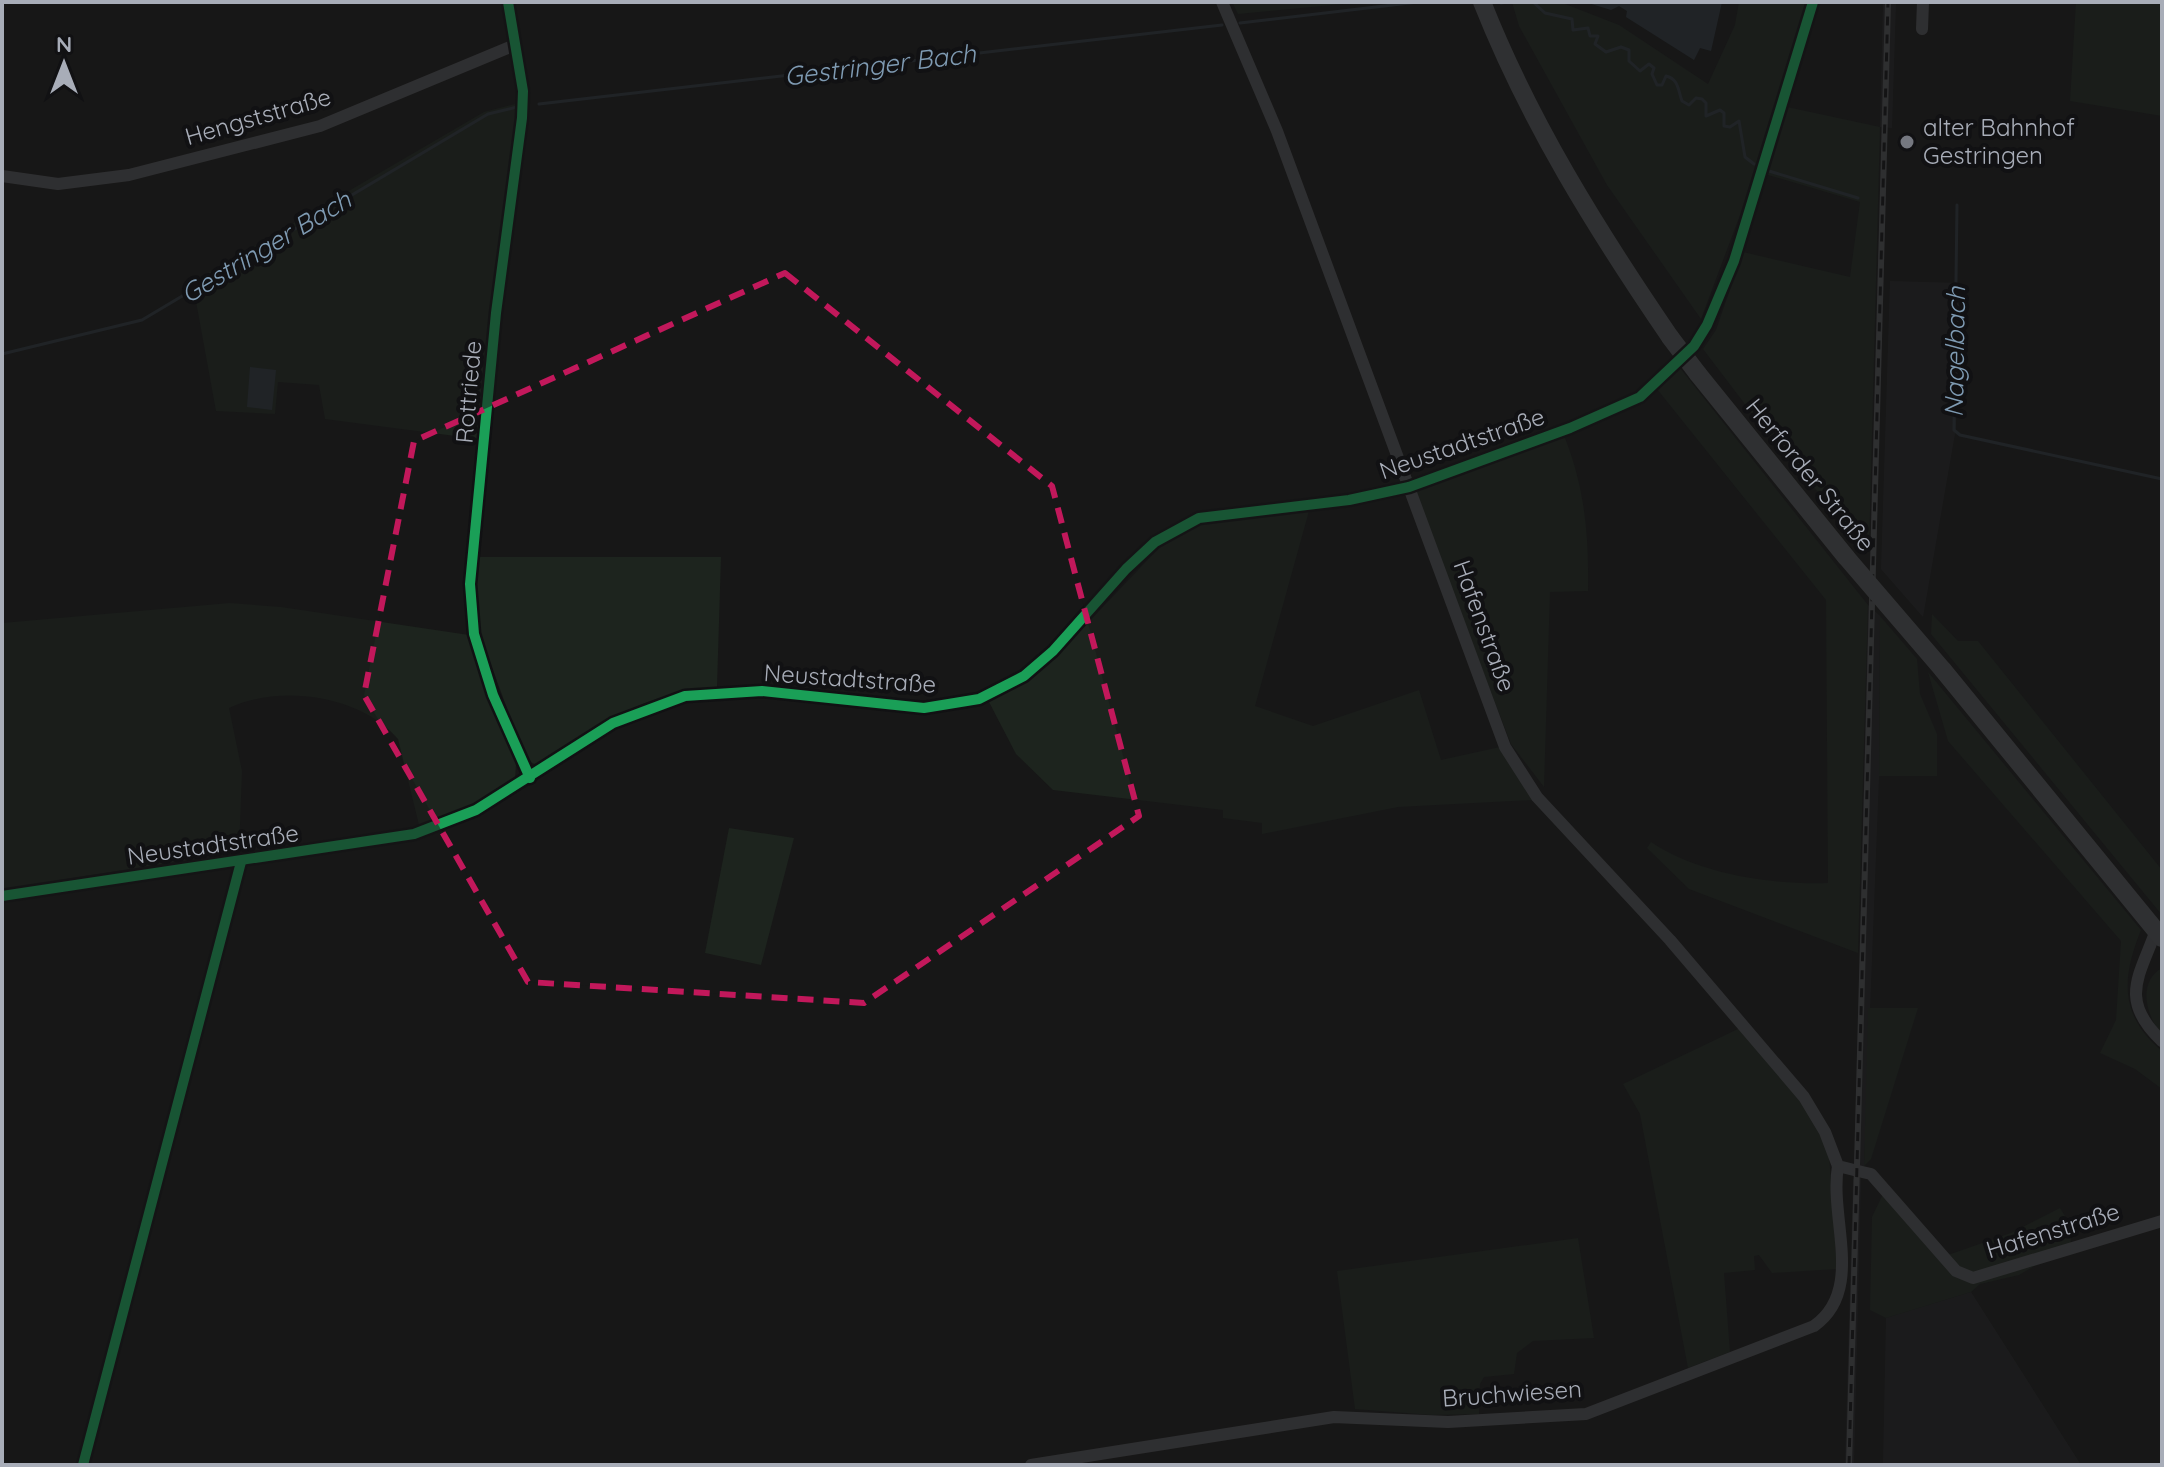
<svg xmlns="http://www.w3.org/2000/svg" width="2164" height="1467" font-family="Quicksand,sans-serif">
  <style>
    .built { fill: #212123 }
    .green { fill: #1d241e }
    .water { fill: #2a3239 }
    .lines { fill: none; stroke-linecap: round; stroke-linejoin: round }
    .stream { stroke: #2a3239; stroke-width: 3 }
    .minor { stroke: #4b4c50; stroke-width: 12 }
    .primary { stroke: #4d4f52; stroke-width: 18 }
    .rail-casing { stroke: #4b4c4f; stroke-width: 6 }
    .rail { stroke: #111113; stroke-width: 3; stroke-dasharray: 9; stroke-linecap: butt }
    .primary-bridge { stroke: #4d4f52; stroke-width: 18 }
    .cycleway-casing { stroke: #111113; stroke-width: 15 }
    .cycleway { stroke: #1a9f57; stroke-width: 10 }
    .marked { fill: none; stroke: #c2185b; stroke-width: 6; stroke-dasharray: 16 10; stroke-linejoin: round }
    .poi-dot { fill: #757880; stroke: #111113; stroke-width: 3 }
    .labels { text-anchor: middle; stroke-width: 8; stroke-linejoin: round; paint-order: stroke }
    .street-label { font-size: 24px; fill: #a8adb8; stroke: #111113 }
    .poi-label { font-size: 24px; fill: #a8adb8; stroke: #111113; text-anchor: start }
    .water-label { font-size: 26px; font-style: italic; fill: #7f9bb3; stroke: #111113 }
  </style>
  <rect width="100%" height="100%" fill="#171717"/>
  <g class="built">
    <path d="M 1883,2 L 1896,2 L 1892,128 L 1880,127 Z"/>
    <path d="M 1890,281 L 1960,283 L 1956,428 L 1923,617 L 1881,569 Z"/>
    <path d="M 1868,605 L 1880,616 L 1879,776 L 1864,1166 L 1855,1166 Z"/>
    <path d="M 1861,1178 L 1854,1465 L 1845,1465 L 1853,1179 Z"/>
    <path d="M 1971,1292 L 2081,1465 L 1883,1465 L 1886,1318 Z"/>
  </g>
  <g class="green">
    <path d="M 1232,2 L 1363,2 L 1238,14 Z"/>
    <path d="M 1512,2 L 1560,2 L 1619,25 L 1708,84 L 1735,25 L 1739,2 L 1806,2 L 1740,215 L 1701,319 L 1607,185 L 1519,26 Z"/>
    <path d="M 2076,2 L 2162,2 L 2162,116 L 2070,101 Z"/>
    <path d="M 519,103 L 478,439 L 325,419 L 319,385 L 278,382 L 275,414 L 216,411 L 195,296 L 186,286 L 484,112 Z"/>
    <path d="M 1787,107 L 1880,127 L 1869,550 L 1773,441 L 1703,349 L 1716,330 L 1743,252 L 1850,277 L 1860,202 L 1765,174 Z"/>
    <path d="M 1680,368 L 1868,605 L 1858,953 L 1689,889 L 1647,848 L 1651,842 C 1698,874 1772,885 1828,883 L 1826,600 L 1657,389 Z"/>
    <path d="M 1565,438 C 1585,489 1589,536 1588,591 L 1550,592 L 1544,787 L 1511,744 L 1412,488 L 1548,440 Z"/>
    <path d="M 1309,511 L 1255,706 L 1313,726 L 1419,690 L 1441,760 L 1500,747 L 1533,800 L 1398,807 L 1262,834 L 1262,823 L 1223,818 L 1223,810 L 1053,790 L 1016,754 L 989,702 L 1026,681 L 1059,653 L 1159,548 L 1201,524 Z"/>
    <path d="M 478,557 L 721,557 L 717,687 C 641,694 600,723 539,766 L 526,760 L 479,632 L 473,600 Z"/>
    <path d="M 230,603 L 281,607 L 469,635 L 490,701 L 516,763 L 515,781 L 473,806 L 419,825 L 398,739 C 360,695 280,684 229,708 L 242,771 L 239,852 L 2,889 L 2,623 Z"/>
    <path d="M 1932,614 L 1958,641 L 1978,641 L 2162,870 L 2162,915 L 1931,634 Z"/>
    <path d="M 1880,616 L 1917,659 L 1920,694 L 1937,734 L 1937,776 L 1879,776 Z"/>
    <path d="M 1928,672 L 2141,930 C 2121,979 2120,1016 2162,1051 L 2162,1089 L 2135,1069 L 2100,1053 L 2116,1020 L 2121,941 L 1948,741 Z"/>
    <path d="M 729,828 L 794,838 L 761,965 L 705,953 Z"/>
    <path d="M 2162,968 L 2162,1035 C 2146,1016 2137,982 2162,968 Z"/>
    <path d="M 1868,1008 L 1918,1008 L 1871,1159 L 1864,1166 Z"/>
    <path d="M 1740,1028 L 1802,1102 L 1822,1135 L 1829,1154 L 1837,1269 L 1772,1273 L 1759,1255 L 1754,1256 L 1755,1270 L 1724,1273 L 1730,1352 L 1688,1368 L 1640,1114 L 1623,1084 Z"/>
    <path d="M 1894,1191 L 1948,1255 L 2011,1233 L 2060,1208 L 2073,1229 L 2070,1245 L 2019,1275 L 1980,1284 L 1971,1292 L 1886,1318 L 1870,1310 L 1872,1217 L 1882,1196 Z"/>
    <path d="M 1578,1238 L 1594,1338 L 1533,1341 L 1517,1353 L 1514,1374 L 1484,1377 L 1480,1384 L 1479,1414 L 1432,1415 L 1355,1409 L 1337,1271 Z"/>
  </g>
  <g class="water">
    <path d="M 1585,2 L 1722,2 L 1711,51 L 1700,48 L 1694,60 L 1626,17 L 1627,11 L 1619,6 L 1611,10 Z"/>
    <path d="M 250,367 L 276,370 L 272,410 L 247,407 Z"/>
  </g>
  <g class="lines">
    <g class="stream">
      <path d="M 1533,2 L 1545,13 L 1572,19 L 1573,30 L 1588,28 L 1590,36 L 1598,36 L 1595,44 L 1606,52 L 1621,47 L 1629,50 L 1629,61 L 1640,71 L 1649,64 L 1654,68 L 1652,74 L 1657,85 L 1662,85 L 1666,76 C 1679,79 1678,91 1682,101 L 1689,105 L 1696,98 L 1702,99 L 1706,103 L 1706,116 L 1720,110 L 1724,113 L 1724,126 L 1730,127 L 1739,121 L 1745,157 L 1754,164"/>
      <path d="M 1501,3 L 1507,2"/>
      <path d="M 1240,23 L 1418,2"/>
      <path d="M 539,104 L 1222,25"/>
      <path d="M 1769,171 L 1858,198"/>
      <path d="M 1957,205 L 1954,430 L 1960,435 L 2162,479"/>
      <path d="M 2,354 L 142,320 L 488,114 L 517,107"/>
    </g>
    <g class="minor">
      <path d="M 508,2 L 523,91 L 522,118 L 496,313 L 470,584 L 474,634 L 493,695 L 530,778"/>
      <path d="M 1222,2 L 1277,131 L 1505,747 L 1537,797 L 1670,940 L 1804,1097 L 1825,1132 L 1838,1166 L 1854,1170"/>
      <path d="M 1922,29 L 1923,2"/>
      <path d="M 2,176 L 58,184 L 129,175 L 320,126 L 515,45"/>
      <path d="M 2,896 L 414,834 L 476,810 L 613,723 L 685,696 L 762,691 L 924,708 L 979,699 L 1024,676 L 1053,651 L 1126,569 L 1155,542 L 1199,518 L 1349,500 L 1409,487 L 1570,428 L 1640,397 L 1694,346 L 1707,325 L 1734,261 L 1813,2"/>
      <path d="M 2156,930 C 2141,974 2117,999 2162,1041"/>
      <path d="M 1858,1171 L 1871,1174 L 1956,1271 L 1973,1278 L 2162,1221"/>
      <path d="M 83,1465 L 241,862"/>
      <path d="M 1031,1465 L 1334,1417 L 1448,1422 L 1586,1414 L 1814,1326 C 1865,1290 1829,1219 1838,1166"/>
    </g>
    <g class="primary">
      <path d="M 1482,2 C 1530,123 1597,230 1670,337"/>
      <path d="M 1698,374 L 1846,557"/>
      <path d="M 1943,670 L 2162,938"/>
    </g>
    <g class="rail-casing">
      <path id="rail" d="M 1849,1465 L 1888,2"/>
    </g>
    <use href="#rail" class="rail"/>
    <g class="primary-bridge">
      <path d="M 1670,337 L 1698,374"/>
      <path d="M 1846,557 L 1943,670"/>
    </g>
    <g class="cycleway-casing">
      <g id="cycleway">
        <path d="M 508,2 L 523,91 L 522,118 L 496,313 L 470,584 L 474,634 L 493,695 L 530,778"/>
        <path d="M 2,896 L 414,834 L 476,810 L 613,723 L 685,696 L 762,691 L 924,708 L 979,699 L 1024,676 L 1053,651 L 1126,569 L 1155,542 L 1199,518 L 1349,500 L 1409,487 L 1570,428 L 1640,397 L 1694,346 L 1707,325 L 1734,261 L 1813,2"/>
        <path d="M 83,1465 L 241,862"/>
      </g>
    </g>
    <use href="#cycleway" class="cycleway"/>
  </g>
  <path d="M0 0H2164V1467H0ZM 785,273 L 1052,486 L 1139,816 L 864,1003 L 528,982 L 364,695 L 414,441 Z" fill="#171717" fill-opacity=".55" fill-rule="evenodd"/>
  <path class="marked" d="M 785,273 L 1052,486 L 1139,816 L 864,1003 L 528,982 L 364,695 L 414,441 Z"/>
  <circle class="poi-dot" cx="1907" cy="142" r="8"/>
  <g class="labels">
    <g class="street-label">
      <text transform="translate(258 117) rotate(-16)" y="8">Hengststraße</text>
      <text transform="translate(469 392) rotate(-85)" y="8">Rottriede</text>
      <text transform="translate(1462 444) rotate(-19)" y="8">Neustadtstraße</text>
      <text transform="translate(1810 475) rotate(51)" y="8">Herforder Straße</text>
      <text transform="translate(1484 626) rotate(70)" y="8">Hafenstraße</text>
      <text transform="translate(850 679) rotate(4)" y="8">Neustadtstraße</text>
      <text transform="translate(213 845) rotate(-8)" y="8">Neustadtstraße</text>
      <text transform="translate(2053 1231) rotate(-17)" y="8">Hafenstraße</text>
      <text transform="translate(1512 1394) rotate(-4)" y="8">Bruchwiesen</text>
    </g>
    <g class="poi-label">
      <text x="1923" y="136">alter Bahnhof<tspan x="1923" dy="28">Gestringen</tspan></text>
    </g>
    <g class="water-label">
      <text transform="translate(880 65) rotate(-7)" y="9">Gestringer Bach</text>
      <text transform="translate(266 247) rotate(-31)" y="9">Gestringer Bach</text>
      <text transform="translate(1955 352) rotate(-89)" y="9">Nagelbach</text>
    </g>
  </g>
  <rect width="2164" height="1467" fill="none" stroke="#a8adb8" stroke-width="8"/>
  <g transform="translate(64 64)" stroke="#111113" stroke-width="6" paint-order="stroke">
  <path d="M0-6L14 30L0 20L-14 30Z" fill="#a8adb8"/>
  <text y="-12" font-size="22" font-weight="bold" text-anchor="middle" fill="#a8adb8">N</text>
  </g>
</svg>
